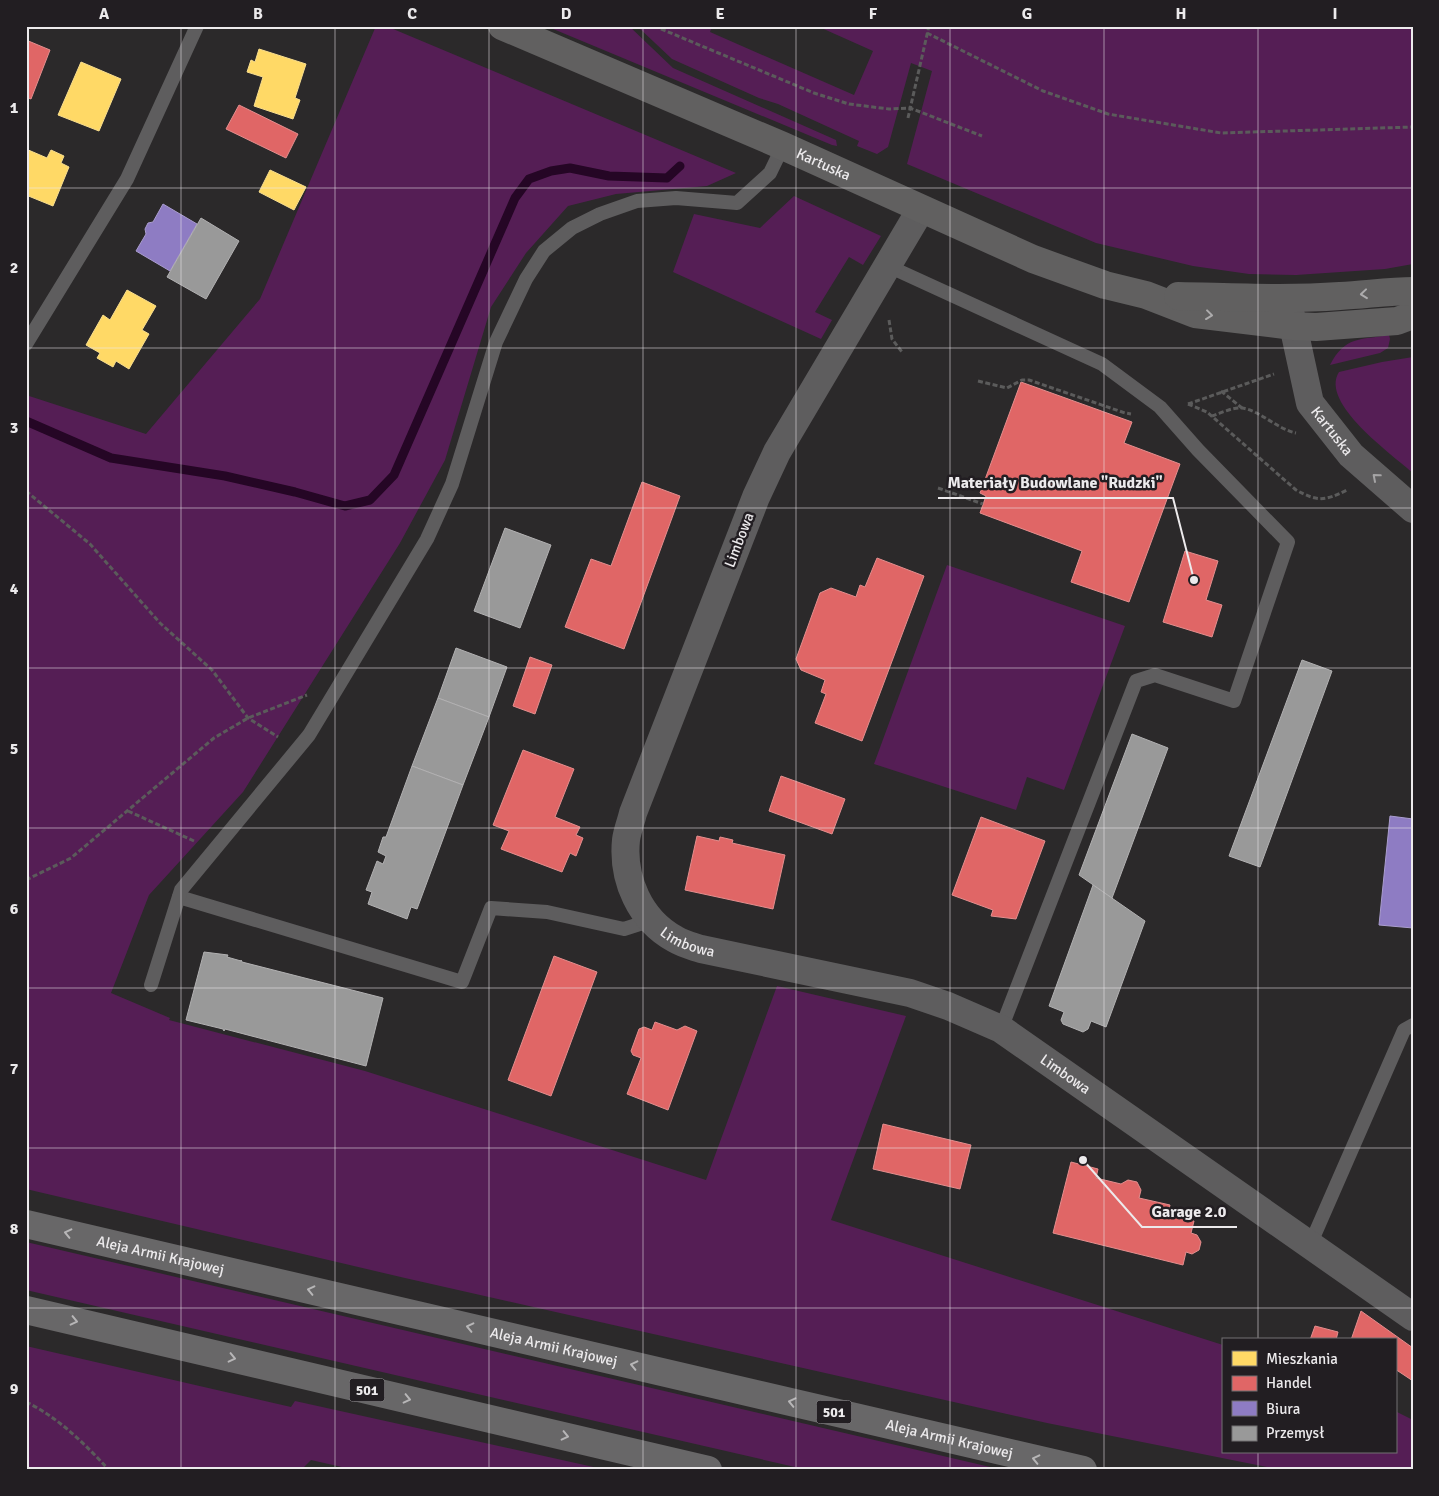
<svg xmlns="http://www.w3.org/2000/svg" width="1439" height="1496" font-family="Signika,sans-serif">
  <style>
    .green { fill: #551e55 }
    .homes { fill: #ffd966; stroke: #f9de8e }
    .shops { fill: #e06666; stroke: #e48e8e }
    .offices { fill: #8e7cc3; stroke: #aa9dcf }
    .industry { fill: #999; stroke: #b2b1b2 }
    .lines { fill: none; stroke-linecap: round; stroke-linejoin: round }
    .stream { stroke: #250625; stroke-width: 9 }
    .path { stroke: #5b5b5b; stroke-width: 3; stroke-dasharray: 5 2.5; stroke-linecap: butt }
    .lane { stroke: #5e5d5e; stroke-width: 14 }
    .street { stroke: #5e5d5e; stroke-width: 28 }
    .secondary { stroke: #616060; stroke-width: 28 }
    .primary { stroke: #686768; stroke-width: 28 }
    .oneway { stroke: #adacad }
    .oneway2 { stroke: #a5a4a5 }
    .oneway3 { stroke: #b7b6b7 }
    .grid { fill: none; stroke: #eceaec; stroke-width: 1; stroke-opacity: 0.55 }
    .labels { text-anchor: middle; stroke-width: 5; stroke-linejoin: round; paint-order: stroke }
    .shield { fill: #221e22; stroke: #afadaf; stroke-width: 1 }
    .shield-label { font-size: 14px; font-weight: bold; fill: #eceaec }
    .street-label { font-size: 15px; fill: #eceaec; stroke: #221e22 }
    .leader { fill: none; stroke: #eceaec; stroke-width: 2 }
    .callout-dot { fill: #eceaec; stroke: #221e22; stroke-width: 2 }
    .callout-label { font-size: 16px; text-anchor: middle; font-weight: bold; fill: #eceaec; stroke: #221e22; stroke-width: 5; stroke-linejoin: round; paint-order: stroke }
    .neatline { fill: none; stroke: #eceaec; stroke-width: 2 }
    .grid-label { font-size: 16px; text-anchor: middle; font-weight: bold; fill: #eceaec }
  </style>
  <rect width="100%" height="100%" fill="#2b292a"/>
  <g class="green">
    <path d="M 376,26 L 386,26 L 736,173 L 707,186 L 616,194 L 568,206 L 526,253 L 491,307 L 445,460 L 400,543 L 243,792 L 149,895 L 111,993 L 170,1018 L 169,1020 L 365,1071 L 706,1180 L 777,986 L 906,1016 L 831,1220 L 1223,1345 L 1223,1452 L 1395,1452 L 1395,1411 L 1413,1420 L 1413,1470 L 1282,1470 L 1047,1423 L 405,1278 L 26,1189 L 26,395 L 146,434 L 260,299 Z"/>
    <path d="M 546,26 L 629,26 L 673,68 L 836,140 L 837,146 L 832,145 Z"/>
    <path d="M 637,26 L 712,26 L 710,32 L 854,95 L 873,51 L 817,26 L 1413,26 L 1413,264 L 1385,269 L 1296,275 L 1249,274 L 1193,266 L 1096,243 L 907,164 L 932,71 L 911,63 L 888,147 L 877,154 L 857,146 L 859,141 L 778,104 L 759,98 L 672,59 Z"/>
    <path d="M 794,196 L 881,236 L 863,265 L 849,257 L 815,312 L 832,320 L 821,339 L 673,272 L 694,214 L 760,228 Z"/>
    <path d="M 1389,335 L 1390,339 L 1388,348 L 1380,353 L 1330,365 C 1345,336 1360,340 1389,335 Z"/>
    <path d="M 1413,357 L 1413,473 C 1393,455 1319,403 1339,372 L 1382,362 Z"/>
    <path d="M 947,565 L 1125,626 L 1064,790 L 1027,777 L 1016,810 L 874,764 Z"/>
    <path d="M 26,1242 L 1003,1470 L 808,1470 L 26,1290 Z"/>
    <path d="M 26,1346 L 291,1407 L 295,1401 L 607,1470 L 355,1470 L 311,1460 L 301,1470 L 26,1470 Z"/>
  </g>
  <g class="homes">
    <path d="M 259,49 L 306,64 L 295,98 L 300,100 L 293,119 L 254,106 L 263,77 L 247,72 L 251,60 L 255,62 Z"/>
    <path d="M 81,62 L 121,79 L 99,131 L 58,115 Z"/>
    <path d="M 26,149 L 47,158 L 51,150 L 64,156 L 61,163 L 69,167 L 53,206 L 26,195 Z"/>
    <path d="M 270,170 L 306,187 L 294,210 L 259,192 Z"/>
    <path d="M 127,290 L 156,306 L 142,330 L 149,334 L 129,369 L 116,361 L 113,367 L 97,358 L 100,353 L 86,345 L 103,315 L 110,320 Z"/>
  </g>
  <g class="shops">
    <path d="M 26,40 L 50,50 L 31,99 L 26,97 Z"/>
    <path d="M 239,105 L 298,134 L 286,158 L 226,129 Z"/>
    <path d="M 1021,382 L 1132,422 L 1124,443 L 1180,464 L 1129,602 L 1071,582 L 1082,551 L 980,513 L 986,496 L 980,493 Z"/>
    <path d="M 642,482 L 680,496 L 624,649 L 565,627 L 591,559 L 611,566 Z"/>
    <path d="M 1185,551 L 1218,561 L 1206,600 L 1222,605 L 1212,637 L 1163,622 Z"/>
    <path d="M 877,558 L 924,576 L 862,741 L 815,723 L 826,694 L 821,692 L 825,680 L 801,670 L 796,659 L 820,593 L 831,588 L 856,597 L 860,585 L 865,587 Z"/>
    <path d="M 530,657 L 552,665 L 535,714 L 513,706 Z"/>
    <path d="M 523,750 L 574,769 L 555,817 L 580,827 L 576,835 L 583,838 L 576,856 L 570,853 L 562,872 L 501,849 L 509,831 L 493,825 Z"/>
    <path d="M 781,776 L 845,799 L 832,834 L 769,811 Z"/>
    <path d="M 981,817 L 1045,841 L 1016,919 L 991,916 L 993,910 L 952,895 Z"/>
    <path d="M 697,836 L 719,841 L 720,837 L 733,840 L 732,843 L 785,855 L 773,909 L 685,890 Z"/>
    <path d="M 554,956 L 597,972 L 551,1096 L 508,1080 Z"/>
    <path d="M 655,1022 L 677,1030 L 685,1026 L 697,1031 L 668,1110 L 627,1094 L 641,1058 L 633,1055 L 631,1051 L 639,1029 L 644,1027 L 652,1030 Z"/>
    <path d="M 883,1124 L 971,1145 L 960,1189 L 873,1169 Z"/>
    <path d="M 1071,1162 L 1098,1169 L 1096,1178 L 1121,1184 L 1128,1180 L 1137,1182 L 1141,1190 L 1139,1198 L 1170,1205 L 1168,1214 L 1194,1221 L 1191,1233 L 1197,1235 L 1201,1242 L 1199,1250 L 1192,1254 L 1186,1252 L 1183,1265 L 1053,1233 Z"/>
    <path d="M 1361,1311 L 1413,1348 L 1413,1381 L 1395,1369 L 1395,1340 L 1351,1340 Z"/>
    <path d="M 1315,1326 L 1338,1332 L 1336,1340 L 1310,1340 Z"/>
  </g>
  <g class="offices">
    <path d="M 163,204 L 197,224 L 170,271 L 136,251 L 146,234 L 145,229 L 148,223 L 153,222 Z"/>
    <path d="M 1390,816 L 1413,819 L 1413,928 L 1379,925 Z"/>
  </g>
  <g class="industry">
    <path d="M 201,218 L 239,241 L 206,299 L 167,277 Z"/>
    <path d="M 505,528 L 551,545 L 520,628 L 474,611 Z"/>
    <path d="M 456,648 L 507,667 L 489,717 L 438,698 Z"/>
    <path d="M 1302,660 L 1332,671 L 1260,867 L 1229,856 Z"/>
    <path d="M 438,698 L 489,717 L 463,785 L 412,766 Z"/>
    <path d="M 1132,734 L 1168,748 L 1112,898 L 1079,875 Z"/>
    <path d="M 412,766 L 463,785 L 417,909 L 411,907 L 407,919 L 368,904 L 372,892 L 366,890 L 377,861 L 383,864 L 386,856 L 378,852 L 383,837 L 386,837 Z"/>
    <path d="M 1093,885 L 1145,921 L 1106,1027 L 1091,1021 L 1088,1029 L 1083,1032 L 1063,1024 L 1061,1020 L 1064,1012 L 1049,1006 Z"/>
    <path d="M 204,952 L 228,955 L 227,957 L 241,961 L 241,960 L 242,962 L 383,998 L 366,1066 L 225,1029 L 224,1031 L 223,1029 L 186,1020 Z"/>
  </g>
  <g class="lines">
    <path class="stream" d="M 26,421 L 111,458 L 225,476 L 295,492 L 345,506 L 370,500 L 394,475 L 515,198 L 529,179 L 551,171 L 570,168 L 609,176 L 667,178 L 680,166"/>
    <g class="path">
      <path d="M 654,26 L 814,93 L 849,104 L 889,109 L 910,108 L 982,136"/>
      <path d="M 927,33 L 1043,91 L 1108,114 L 1221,133 L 1413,127"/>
      <path d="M 908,118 L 929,26"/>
      <path d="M 889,320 L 892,339 L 902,352"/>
      <path d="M 978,381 L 1007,388 L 1022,380 L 1029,380 L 1125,413 L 1131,414"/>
      <path d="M 1221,391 L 1242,408"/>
      <path d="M 1188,404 L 1207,412 L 1296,490 C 1318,502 1325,501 1347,490"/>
      <path d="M 1188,404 L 1274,374"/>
      <path d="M 1212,416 C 1221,413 1233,407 1242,408 C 1259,410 1277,429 1296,433"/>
      <path d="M 938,488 L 983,504"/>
      <path d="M 26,491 L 90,544 L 160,623 L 212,670 L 248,718 L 278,737"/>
      <path d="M 128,811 L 194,841"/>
      <path d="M 26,880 L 71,858 L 214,738 L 248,718 L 307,695"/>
      <path d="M 26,1402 C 58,1417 86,1445 109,1470"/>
    </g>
    <g class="lane">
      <path d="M 888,266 L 1102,364 L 1160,407 L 1198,450 L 1288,542 L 1234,701 L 1155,675 L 1136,681 L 1001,1029"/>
      <path d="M 26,344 L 127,179 L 197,26"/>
      <path d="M 179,897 L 462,982 L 491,908 L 547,912 L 624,929 L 652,920"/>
      <path d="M 151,985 L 181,890 L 309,735 L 427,539 L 452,484 L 496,342 L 526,279 L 544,251 L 572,228 L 600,214 L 637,201 L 676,198 L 737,203 L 770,173 L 783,146"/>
      <path d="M 1310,1245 L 1404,1030 L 1413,1025"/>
    </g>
    <g class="street">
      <path id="s1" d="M 921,209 L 777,452 L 756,497 L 633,813 C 631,822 627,831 626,840 C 622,879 640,920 675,939 C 683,944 692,946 701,949 L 910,993 L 948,1006 L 1001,1029 L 1413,1317"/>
      <path id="s2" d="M 1288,302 L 1310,403 L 1351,455 L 1413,509"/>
    </g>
    <g class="secondary">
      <path id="s3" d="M 502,26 L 783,146 L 1033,259 L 1105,285 L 1146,295 L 1195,314 L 1293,326 L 1316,327 L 1397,321 L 1413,315"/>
      <path d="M 1178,296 C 1232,297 1286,300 1340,296 C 1364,295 1388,291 1413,291"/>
    </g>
    <g class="primary">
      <path id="s4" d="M 26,1224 L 1083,1470"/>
      <path d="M 26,1310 L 708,1470"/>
    </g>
  </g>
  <defs><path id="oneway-chevron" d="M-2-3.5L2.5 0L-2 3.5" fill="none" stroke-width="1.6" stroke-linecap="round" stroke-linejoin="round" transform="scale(1.25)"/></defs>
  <g class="oneway">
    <use href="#oneway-chevron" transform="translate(1364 294) rotate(174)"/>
    <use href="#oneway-chevron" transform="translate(1209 315) rotate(7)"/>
  </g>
  <use class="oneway2" href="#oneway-chevron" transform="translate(1376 477) rotate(-139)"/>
  <g class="oneway3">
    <use href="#oneway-chevron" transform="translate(68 1233) rotate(-167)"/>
    <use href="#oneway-chevron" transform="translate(311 1290) rotate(-167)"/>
    <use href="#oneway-chevron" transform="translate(74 1321) rotate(13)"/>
    <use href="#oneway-chevron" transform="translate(470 1327) rotate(-167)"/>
    <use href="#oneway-chevron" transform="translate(232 1358) rotate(13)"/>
    <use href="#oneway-chevron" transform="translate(634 1365) rotate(-167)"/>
    <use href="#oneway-chevron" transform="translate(407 1399) rotate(13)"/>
    <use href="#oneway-chevron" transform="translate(792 1402) rotate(-167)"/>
    <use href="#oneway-chevron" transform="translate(565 1436) rotate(13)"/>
    <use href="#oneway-chevron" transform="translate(1036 1459) rotate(-167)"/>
  </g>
  <path class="grid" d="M 181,26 L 181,1470M 335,26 L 335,1470M 489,26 L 489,1470M 643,26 L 643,1470M 796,26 L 796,1470M 950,26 L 950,1470M 1104,26 L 1104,1470M 1258,26 L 1258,1340M 26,188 L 1413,188M 26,348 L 1413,348M 26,508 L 1413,508M 26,668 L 1413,668M 26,828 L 1413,828M 26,988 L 1413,988M 26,1148 L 1413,1148M 26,1308 L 1413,1308M 1258,1452 L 1258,1470"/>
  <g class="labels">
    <g class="shield">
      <rect x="349.5" y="1378.5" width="35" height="23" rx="4"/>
      <rect x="816.5" y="1400.5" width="35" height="23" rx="4"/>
    </g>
    <g class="shield-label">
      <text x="367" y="1395">501</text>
      <text x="834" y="1417">501</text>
    </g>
    <g class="street-label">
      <text dy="5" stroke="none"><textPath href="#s3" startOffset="350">Kartuska</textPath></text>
      <text dy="5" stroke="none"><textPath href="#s2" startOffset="139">Kartuska</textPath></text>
      <text transform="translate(739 540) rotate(-69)" y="5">Limbowa</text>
      <text dy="5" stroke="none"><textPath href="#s1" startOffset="829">Limbowa</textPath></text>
      <text dy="5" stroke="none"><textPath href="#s1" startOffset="1234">Limbowa</textPath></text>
      <text dy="5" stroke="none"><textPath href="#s4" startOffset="138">Aleja Armii Krajowej</textPath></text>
      <text dy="5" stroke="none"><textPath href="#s4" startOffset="542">Aleja Armii Krajowej</textPath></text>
      <text dy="5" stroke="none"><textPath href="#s4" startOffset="948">Aleja Armii Krajowej</textPath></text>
    </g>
  </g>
  <path class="leader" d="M1194 580L1173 498H938M1083 1160L1142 1227H1237"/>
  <g class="callout-dot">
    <circle cx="1194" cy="580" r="5"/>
    <circle cx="1083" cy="1160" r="5"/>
  </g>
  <g class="callout-label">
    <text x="1055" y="488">Materiały Budowlane "Rudzki"</text>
    <text x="1189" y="1217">Garage 2.0</text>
  </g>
  <rect width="1439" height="1496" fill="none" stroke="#221e22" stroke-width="55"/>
  <rect x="1222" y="1338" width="175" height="115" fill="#221e22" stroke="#737073"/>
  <rect x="1232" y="1351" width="25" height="15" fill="#ffd966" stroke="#737073"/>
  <text x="1266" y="1364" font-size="15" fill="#eceaec">Mieszkania</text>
  <rect x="1232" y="1376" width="25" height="15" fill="#e06666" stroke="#737073"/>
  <text x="1266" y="1388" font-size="15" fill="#eceaec">Handel</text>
  <rect x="1232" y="1401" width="25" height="15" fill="#8e7cc3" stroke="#737073"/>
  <text x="1266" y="1414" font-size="15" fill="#eceaec">Biura</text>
  <rect x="1232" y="1426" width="25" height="15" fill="#999999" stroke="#737073"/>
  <text x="1266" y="1438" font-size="15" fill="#eceaec">Przemysł</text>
  <rect x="28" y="28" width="1384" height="1440" class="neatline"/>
  <g class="grid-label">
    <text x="104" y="19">A</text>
    <text x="258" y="19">B</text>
    <text x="412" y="19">C</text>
    <text x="566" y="19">D</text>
    <text x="720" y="19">E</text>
    <text x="873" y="19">F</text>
    <text x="1027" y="19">G</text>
    <text x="1181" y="19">H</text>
    <text x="1335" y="19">I</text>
    <text x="14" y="113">1</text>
    <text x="14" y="273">2</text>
    <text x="14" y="433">3</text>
    <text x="14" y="594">4</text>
    <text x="14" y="754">5</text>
    <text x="14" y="914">6</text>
    <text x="14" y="1074">7</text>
    <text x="14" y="1234">8</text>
    <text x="14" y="1394">9</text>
  </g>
</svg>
